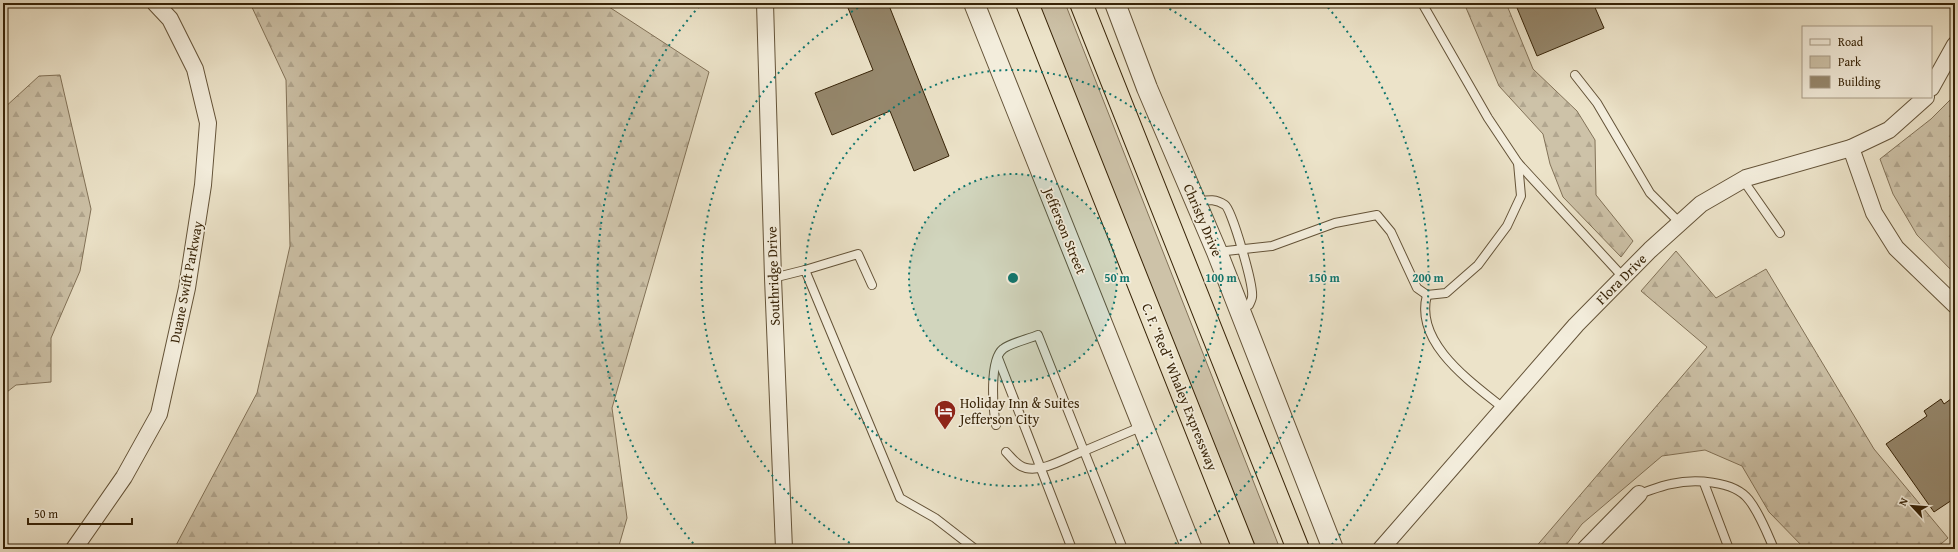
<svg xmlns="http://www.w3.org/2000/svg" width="1958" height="552" font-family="'Gentium Book Plus',serif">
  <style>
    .green { fill: #cdc2a8; stroke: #827258 }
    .forest { fill: url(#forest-firs); stroke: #827258 }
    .building { fill: #95876c; stroke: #372307 }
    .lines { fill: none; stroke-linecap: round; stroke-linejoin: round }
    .service-casing { stroke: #645338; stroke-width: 10 }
    .minor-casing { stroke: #645338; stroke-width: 18 }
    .tertiary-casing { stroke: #645338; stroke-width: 22 }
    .motorway-casing { stroke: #372307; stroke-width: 24 }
    .service { stroke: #f3eddc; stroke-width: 8 }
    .minor { stroke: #f3eddc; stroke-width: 16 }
    .tertiary { stroke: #f3eddc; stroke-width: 20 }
    .motorway { stroke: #ece3c9; stroke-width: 22 }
    .ring { fill: none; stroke: #0f766e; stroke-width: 2; stroke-dasharray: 2 4 }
    .labels { text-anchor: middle; stroke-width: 3.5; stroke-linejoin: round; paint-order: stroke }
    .street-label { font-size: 14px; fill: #372307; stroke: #f3eddc }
    .poi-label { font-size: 14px; fill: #372307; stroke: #f3eddc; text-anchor: start }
    .centre { fill: #0f766e; stroke: #f3eddc; stroke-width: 2 }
    .ring-label { font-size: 12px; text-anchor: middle; font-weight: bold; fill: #0f766e; stroke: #f3eddc; stroke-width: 3.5; stroke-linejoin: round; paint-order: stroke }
  </style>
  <defs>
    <pattern id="forest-firs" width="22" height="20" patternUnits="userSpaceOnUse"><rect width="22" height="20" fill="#cdc2a8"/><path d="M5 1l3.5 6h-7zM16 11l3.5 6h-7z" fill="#b1a68f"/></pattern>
  </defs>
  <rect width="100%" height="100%" fill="#ece3c9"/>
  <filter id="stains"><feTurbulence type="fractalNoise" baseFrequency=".005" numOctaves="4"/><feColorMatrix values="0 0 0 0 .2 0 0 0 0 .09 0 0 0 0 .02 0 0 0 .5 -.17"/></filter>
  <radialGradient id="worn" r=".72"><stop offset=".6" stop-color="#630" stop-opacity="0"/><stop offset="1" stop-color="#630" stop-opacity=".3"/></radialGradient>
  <path class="green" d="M 1034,3 L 1065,3 L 1280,549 L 1252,549 Z"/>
  <g class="forest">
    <path d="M 250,3 L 603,3 L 709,72 L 612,408 L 627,518 L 618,549 L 174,549 L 257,393 L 290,246 L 286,80 Z"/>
    <path d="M 1464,3 L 1506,3 L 1533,69 L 1577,111 L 1595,140 L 1596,195 L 1633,241 L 1621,257 L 1563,197 L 1550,164 L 1543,134 L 1499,86 Z"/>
    <path d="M 60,75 L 91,209 L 80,271 L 51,338 L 51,382 L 16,385 L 3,395 L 3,109 L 39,76 Z"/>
    <path d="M 1955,95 L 1955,274 L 1917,235 L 1893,194 L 1880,159 L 1931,119 Z"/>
    <path d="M 1676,251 L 1716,298 L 1766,269 L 1874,449 L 1948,538 L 1935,549 L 1805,549 L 1769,512 L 1742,466 L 1705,450 L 1662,456 L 1582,524 L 1563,549 L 1534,549 L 1707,347 L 1641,291 Z"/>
  </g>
  <g class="building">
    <path d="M 846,3 L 888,3 L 949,156 L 914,171 L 890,111 L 832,135 L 815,93 L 873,70 Z"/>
    <path d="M 1515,3 L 1593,3 L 1604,28 L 1537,56 Z"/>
    <path d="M 1955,396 L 1955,498 L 1934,512 L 1886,444 L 1927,416 L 1924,411 L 1941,399 L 1944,404 Z"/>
  </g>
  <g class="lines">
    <g class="service-casing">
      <g id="service">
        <path d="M 1422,3 L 1488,118 L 1518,163 L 1623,277"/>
        <path d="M 1575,75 L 1597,103 L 1650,193 L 1680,223"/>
        <path d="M 1743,180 L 1780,233"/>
        <path d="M 1196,202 C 1208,200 1215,198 1225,205 C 1232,210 1254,286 1252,297 C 1252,299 1250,303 1249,305 L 1240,310"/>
        <path d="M 1217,252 L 1272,246 L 1335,223 L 1377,215 L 1391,232 L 1417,288 L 1427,295 L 1446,293 L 1478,265 L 1507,226 L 1521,196 L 1518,163"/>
        <path d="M 805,270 L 858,254 L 872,285"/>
        <path d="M 773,278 L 805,270 L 900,498 L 935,518 L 975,549"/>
        <path d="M 1427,295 C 1414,343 1471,382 1503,408"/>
        <path d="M 998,358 L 1072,549"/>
        <path d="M 996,425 C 993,409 989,360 1003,349 C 1010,343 1029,339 1038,335 L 1084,451 C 1067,457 1044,472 1026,468 C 1017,466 1012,458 1006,452"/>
        <path d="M 1704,483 L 1729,549"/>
        <path d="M 1639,494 C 1649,491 1660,486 1671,484 C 1693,479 1734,480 1749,500 C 1760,514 1767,533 1774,549"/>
        <path d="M 1123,549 L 1084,451 L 1143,426"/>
      </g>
    </g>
    <g class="minor-casing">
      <g id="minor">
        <path d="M 765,3 L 773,278 L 784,549"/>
        <path d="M 1931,88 L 1955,45"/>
        <path d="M 1851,148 L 1874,213 L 1896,248 L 1955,305"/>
        <path d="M 74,549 L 124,477 L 159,414 L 187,288 L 203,185 L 208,123 L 195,69 L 170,19 L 155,3"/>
        <path d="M 1381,549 L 1576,325 L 1650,250 L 1701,204 L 1746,178 L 1851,148 L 1889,130 L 1926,97"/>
        <path d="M 1585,549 L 1639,494"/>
      </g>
    </g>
    <g class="tertiary-casing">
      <g id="tertiary">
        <path d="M 974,3 L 1192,549"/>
        <path d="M 1115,3 L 1147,88 L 1217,252 L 1333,549"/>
      </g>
    </g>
    <g class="motorway-casing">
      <g id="motorway">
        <path d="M 1027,3 L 1244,549"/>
        <path d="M 1081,3 L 1298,549"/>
      </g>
    </g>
    <use href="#service" class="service"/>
    <use href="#minor" class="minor"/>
    <use href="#tertiary" class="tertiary"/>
    <use href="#motorway" class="motorway"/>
  </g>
  <circle cx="1013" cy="278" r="104" fill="#0f766e" fill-opacity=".12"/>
  <g class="ring">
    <circle cx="1013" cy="278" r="104"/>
    <circle cx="1013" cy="278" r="208"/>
    <path d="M860 549A311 311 0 0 1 867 3M1159 3A311 311 0 0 1 1166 549"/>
    <path d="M697 548A415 415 0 0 1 702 3M1324 3A415 415 0 0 1 1329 548"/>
  </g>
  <defs>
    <g id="hotel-pin" transform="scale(1.15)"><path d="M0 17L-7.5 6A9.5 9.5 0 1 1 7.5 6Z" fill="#8f2418" stroke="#f3eddc"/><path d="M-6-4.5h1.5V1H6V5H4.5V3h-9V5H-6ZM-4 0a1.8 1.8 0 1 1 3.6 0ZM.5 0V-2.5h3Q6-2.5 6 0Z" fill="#fff"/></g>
  </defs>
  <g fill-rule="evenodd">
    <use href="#hotel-pin" x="945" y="411"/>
  </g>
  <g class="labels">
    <g class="street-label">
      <text transform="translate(1203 220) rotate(67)" y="5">Christy Drive</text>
      <text transform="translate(1065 231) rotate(68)" y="5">Jefferson Street</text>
      <text transform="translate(773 276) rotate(-92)" y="5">Southridge Drive</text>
      <text transform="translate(1621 279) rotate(-45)" y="5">Flora Drive</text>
      <text transform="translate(186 282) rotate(-79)" y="5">Duane Swift Parkway</text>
      <text transform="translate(1180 387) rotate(68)" y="5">C. F. “Red” Whaley Expressway</text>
    </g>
    <g class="poi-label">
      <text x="960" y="408">Holiday Inn &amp; Suites<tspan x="960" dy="16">Jefferson City</tspan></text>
    </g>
  </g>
  <circle cx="1013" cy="278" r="6" class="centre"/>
  <g class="ring-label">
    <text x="1117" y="282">50 m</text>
    <text x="1221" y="282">100 m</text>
    <text x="1324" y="282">150 m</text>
    <text x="1428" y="282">200 m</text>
  </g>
  <rect width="1958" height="552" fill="none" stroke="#ece3c9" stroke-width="16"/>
  <rect x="4" y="4" width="1950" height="544" fill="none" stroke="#372307" stroke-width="2"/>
  <rect x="8" y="8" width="1942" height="536" fill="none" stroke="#372307"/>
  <rect x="1802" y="26" width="130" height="72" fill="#f3eddc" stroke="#a89c87"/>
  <rect x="1810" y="39" width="20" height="6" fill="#f3eddc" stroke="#a89c87"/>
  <text x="1838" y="46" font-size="12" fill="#372307">Road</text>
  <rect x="1810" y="56" width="20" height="12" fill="#cdc2a8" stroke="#a89c87"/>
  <text x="1838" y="66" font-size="12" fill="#372307">Park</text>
  <rect x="1810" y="76" width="20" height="12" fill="#95876c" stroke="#a89c87"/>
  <text x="1838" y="86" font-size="12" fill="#372307">Building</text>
  <g transform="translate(1912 506) rotate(296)" stroke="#f3eddc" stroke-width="3" paint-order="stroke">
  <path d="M0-3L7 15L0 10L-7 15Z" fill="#372307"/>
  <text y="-6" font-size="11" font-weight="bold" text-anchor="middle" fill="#372307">N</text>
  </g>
  <path d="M28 518v6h104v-6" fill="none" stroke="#372307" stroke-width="2"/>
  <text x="34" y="518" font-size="12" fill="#372307" stroke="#f3eddc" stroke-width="3" paint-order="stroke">50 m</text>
  <rect width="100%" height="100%" filter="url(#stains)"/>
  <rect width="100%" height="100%" fill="url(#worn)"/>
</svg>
